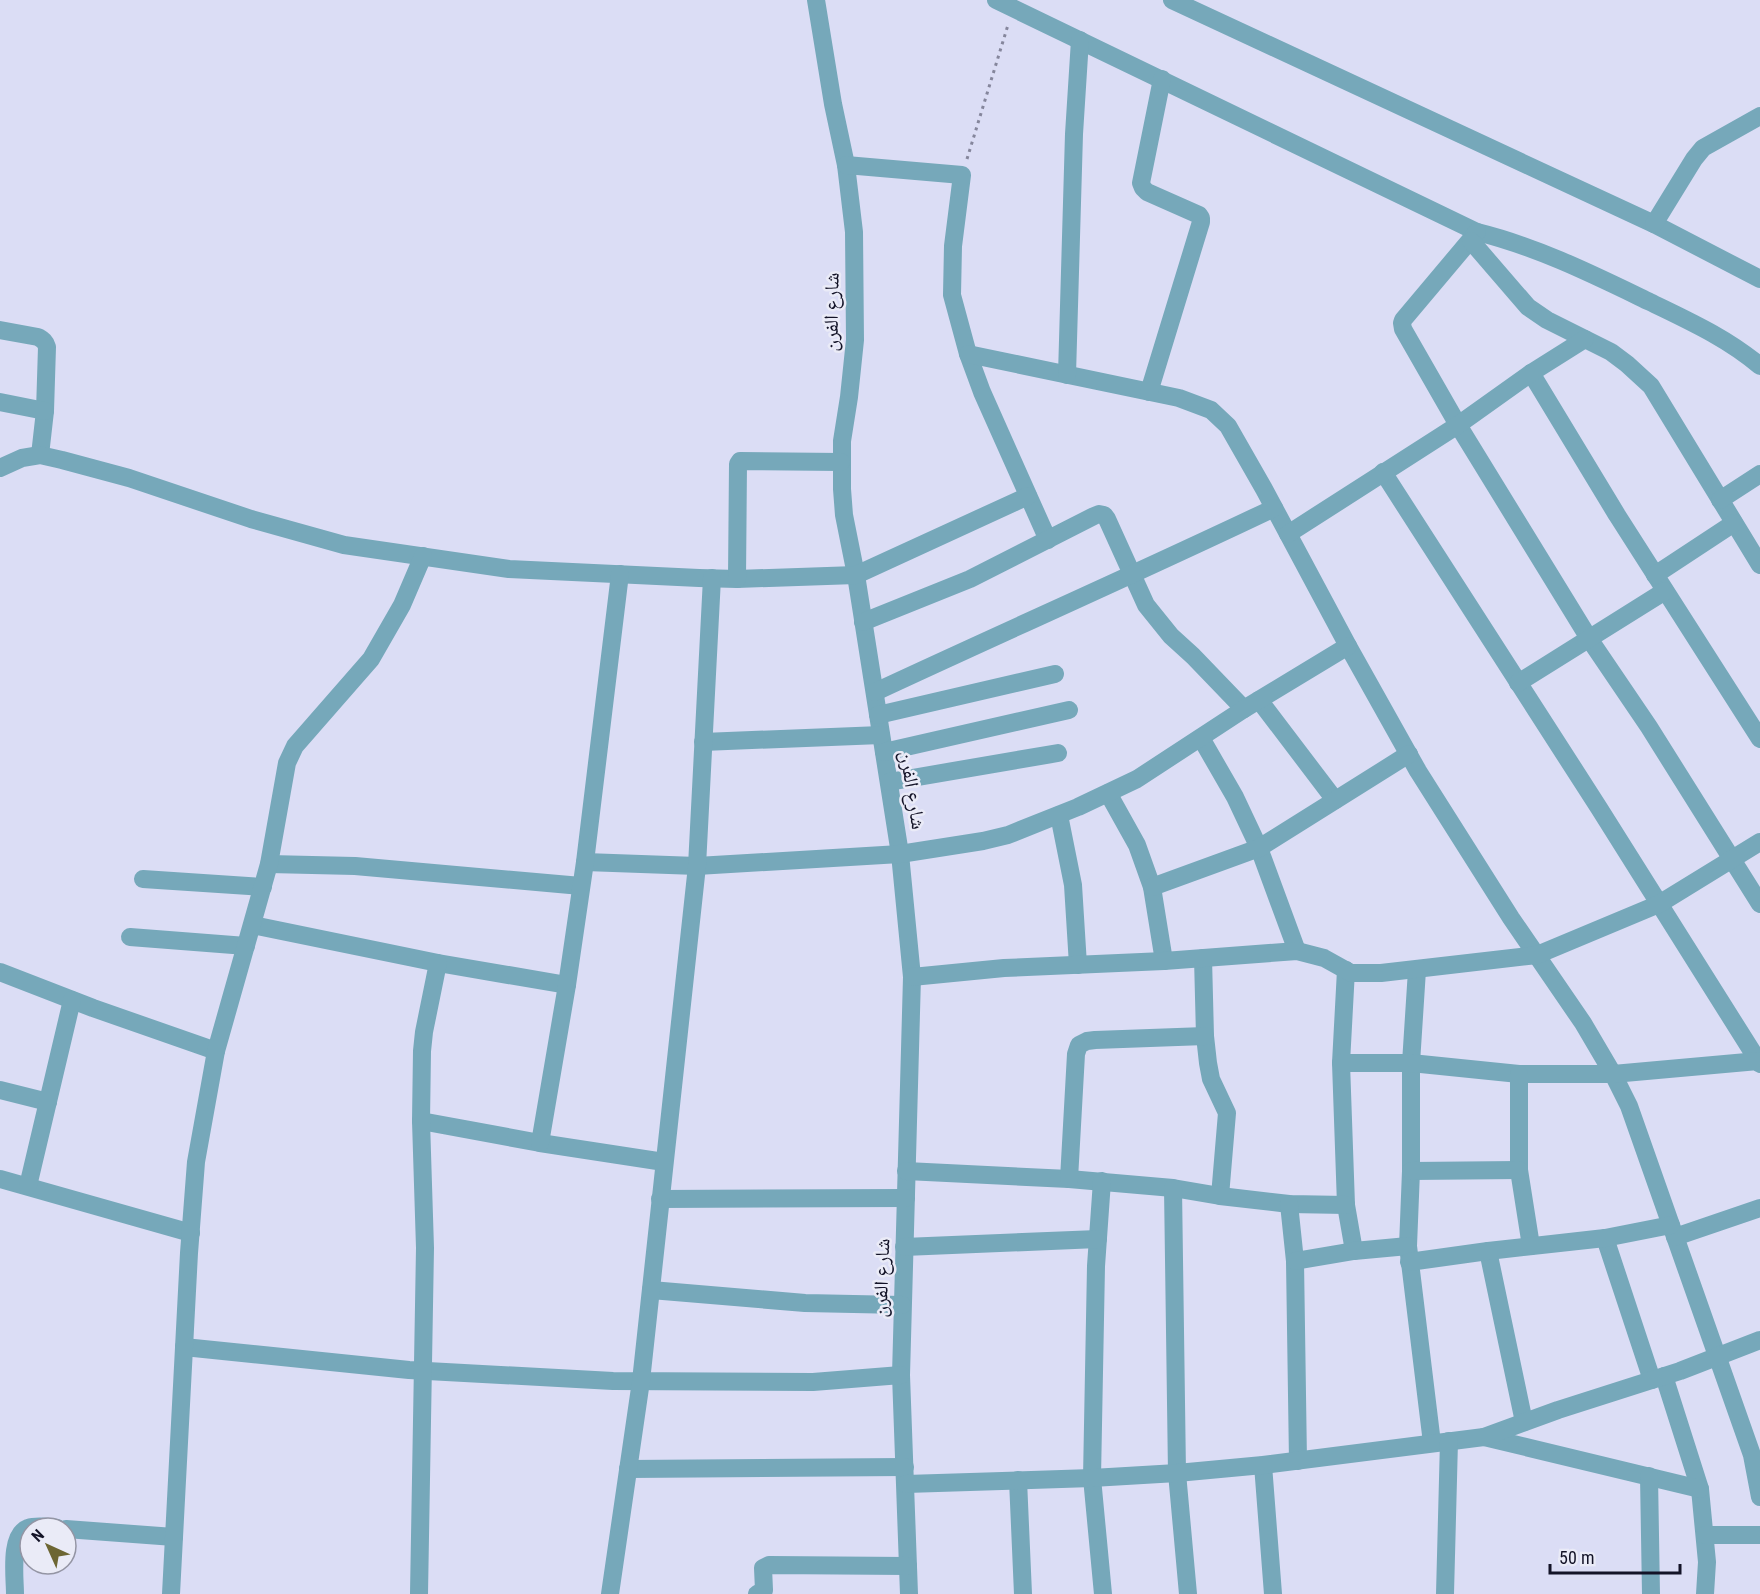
<svg xmlns="http://www.w3.org/2000/svg" width="1760" height="1594" font-family="'Roboto Condensed','Noto Naskh Arabic',sans-serif">
  <style>
    .lines { fill: none; stroke-linecap: round; stroke-linejoin: round }
    .path { stroke: #85869c; stroke-width: 3; stroke-dasharray: 3 4.5; stroke-linecap: butt }
    .minor { stroke: #76a8ba; stroke-width: 18 }
    .labels { text-anchor: middle; stroke-width: 5; stroke-linejoin: round; paint-order: stroke }
    .street-label { font-size: 20px; fill: #131327; stroke: #eaebf7 }
  </style>
  <rect width="100%" height="100%" fill="#dbddf5"/>
  <g class="lines">
    <path class="path" d="M 967,159 L 1008,25"/>
    <g class="minor">
      <path d="M 816,0 L 833,104 L 846,165 L 854,232 L 855,340 L 849,397 L 842,441 L 842,489 L 844,515 L 856,575 L 900,854 L 912,977 L 901,1375 L 909,1594"/>
      <path d="M 996,0 L 1477,232 C 1538,247 1594,275 1650,302 C 1689,321 1727,338 1760,366"/>
      <path d="M 1172,0 L 1654,224 L 1760,279"/>
      <path d="M 846,165 L 962,175 L 953,246 L 952,295 L 968,354 L 982,392 L 1048,540"/>
      <path d="M 1654,224 L 1694,159 L 1703,148 L 1760,116"/>
      <path d="M 1477,232 L 1403,320 L 1402,323 L 1403,329 L 1458,425 L 1590,640 L 1649,727 L 1760,904"/>
      <path d="M 1471,241 L 1528,307 L 1547,320 L 1611,352 L 1627,364 L 1651,386 L 1760,565"/>
      <path d="M 0,330 L 38,337 C 43,340 45,341 47,347 L 45,411 L 40,455"/>
      <path d="M 968,354 L 1179,398 L 1211,410 L 1228,426 L 1264,489 L 1348,646 L 1418,771 L 1511,918 L 1583,1023 L 1613,1074 L 1629,1106 L 1752,1455 L 1760,1497"/>
      <path d="M 1531,373 L 1617,515 L 1760,739"/>
      <path d="M 1067,375 L 1074,134 L 1080,40"/>
      <path d="M 1149,392 L 1201,222 L 1201,218 L 1199,215 L 1147,192 L 1143,188 L 1141,183 L 1162,79"/>
      <path d="M 0,402 L 45,411"/>
      <path d="M 0,468 L 22,458 L 40,455 L 62,460 L 129,478 L 251,519 L 344,545 L 509,569 L 699,578 L 737,579 L 856,575 L 1028,496"/>
      <path d="M 1383,472 L 1599,808 L 1760,1064"/>
      <path d="M 1720,500 L 1760,474"/>
      <path d="M 1288,534 L 1458,425 L 1531,373 L 1585,339"/>
      <path d="M 1655,575 L 1734,523"/>
      <path d="M 737,579 L 738,464 L 740,461 L 841,462"/>
      <path d="M 863,622 L 970,579 L 1094,516 L 1099,514 L 1104,515 L 1107,519 L 1146,605 L 1171,636 L 1193,656 L 1244,709"/>
      <path d="M 1518,683 L 1665,591"/>
      <path d="M 875,692 C 1008,630 1142,571 1274,508"/>
      <path d="M 1259,700 L 1335,800"/>
      <path d="M 878,715 L 1055,674"/>
      <path d="M 1201,738 L 1235,797 L 1259,848 L 1297,951"/>
      <path d="M 703,742 L 881,735"/>
      <path d="M 884,752 L 1069,710"/>
      <path d="M 889,782 L 1058,753"/>
      <path d="M 1108,793 L 1137,845 L 1152,887 L 1164,961"/>
      <path d="M 1059,815 L 1073,885 L 1078,965"/>
      <path d="M 585,862 L 697,866 L 900,854 L 983,841 L 1008,835 L 1078,807 L 1137,779 L 1244,709 L 1348,646"/>
      <path d="M 269,864 L 355,866 L 581,886"/>
      <path d="M 143,879 L 263,887"/>
      <path d="M 1152,887 L 1259,848 L 1409,754"/>
      <path d="M 253,925 L 438,963 L 567,985"/>
      <path d="M 130,937 L 246,946"/>
      <path d="M 1203,958 L 1205,1036 L 1208,1063 L 1211,1079 L 1227,1113 L 1220,1196"/>
      <path d="M 1346,970 L 1341,1063 L 1346,1205 L 1354,1251"/>
      <path d="M 1417,970 L 1411,1063 L 1411,1171 L 1408,1246 L 1432,1443"/>
      <path d="M 0,972 L 93,1008 L 216,1051"/>
      <path d="M 912,977 L 1004,968 L 1164,961 L 1297,951 L 1324,958 L 1351,973 L 1381,973 L 1537,955 L 1659,904 L 1760,842"/>
      <path d="M 1341,1063 L 1411,1063 L 1519,1074 L 1613,1074 L 1758,1061"/>
      <path d="M 1519,1074 L 1519,1170 L 1531,1246"/>
      <path d="M 0,1090 L 48,1102"/>
      <path d="M 421,1121 L 540,1143 L 664,1162"/>
      <path d="M 540,1143 L 567,985 L 585,862 L 620,574"/>
      <path d="M 906,1171 L 1069,1179 L 1173,1188 L 1220,1196 L 1289,1204 L 1346,1205"/>
      <path d="M 1411,1171 L 1519,1170"/>
      <path d="M 0,1179 L 191,1233"/>
      <path d="M 1069,1179 L 1076,1054 L 1079,1045 L 1087,1041 L 1095,1040 L 1205,1036"/>
      <path d="M 1102,1181 L 1096,1266 L 1092,1478 L 1103,1594"/>
      <path d="M 28,1186 L 72,1000"/>
      <path d="M 1173,1188 L 1177,1473 L 1188,1594"/>
      <path d="M 660,1199 L 906,1198"/>
      <path d="M 1289,1204 L 1295,1261 L 1298,1461"/>
      <path d="M 1675,1237 L 1760,1208"/>
      <path d="M 1605,1238 L 1652,1380"/>
      <path d="M 904,1247 L 1098,1239"/>
      <path d="M 1488,1251 L 1524,1422"/>
      <path d="M 1295,1261 L 1354,1251 L 1408,1246"/>
      <path d="M 1409,1262 L 1488,1251 L 1605,1238 L 1671,1225"/>
      <path d="M 651,1290 L 805,1303 L 902,1305"/>
      <path d="M 184,1347 L 409,1370 L 613,1381 L 813,1382 L 901,1375"/>
      <path d="M 1664,1376 L 1700,1489 L 1707,1562 L 1705,1594"/>
      <path d="M 1484,1437 L 1700,1489"/>
      <path d="M 1263,1465 L 1273,1594"/>
      <path d="M 628,1469 L 905,1467"/>
      <path d="M 1649,1476 L 1651,1594"/>
      <path d="M 1018,1480 L 1023,1594"/>
      <path d="M 906,1484 L 1092,1478 L 1177,1473 L 1263,1465 L 1484,1437 L 1558,1410 L 1680,1371 L 1760,1340"/>
      <path d="M 66,1529 L 174,1537"/>
      <path d="M 1705,1535 L 1760,1535"/>
      <path d="M 15,1594 C 15,1577 9,1535 28,1528 C 37,1525 48,1527 57,1528"/>
      <path d="M 171,1594 L 189,1253 L 196,1162 L 216,1051 L 269,864 L 287,763 L 295,746 L 371,659 L 402,605 L 423,556"/>
      <path d="M 419,1594 L 425,1248 L 421,1121 L 422,1051 L 424,1032 L 438,963"/>
      <path d="M 610,1594 L 641,1381 L 697,866 L 712,578"/>
      <path d="M 757,1594 L 764,1590 L 763,1568 L 769,1565 L 908,1566"/>
      <path d="M 1445,1594 L 1449,1441"/>
    </g>
  </g>
  <g class="labels">
    <g class="street-label">
      <text transform="translate(831 312) rotate(-89)" y="7">شارع الفرن</text>
      <text transform="translate(913 790) rotate(81)" y="7">شارع الفرن</text>
      <text transform="translate(881 1278) rotate(-88)" y="7">شارع الفرن</text>
    </g>
  </g>
  <g transform="translate(48 1546) rotate(315)"><circle r="28" fill="#eaebf7" stroke="#9495a4" stroke-width="1.5"/>
  <path d="M0-4.5L10 22L0 15L-10 22Z" fill="#6d6633"/>
  <text y="-9" font-size="16" font-weight="bold" text-anchor="middle" fill="#131327">N</text>
  </g>
  <path d="M1550 1564v9h130v-9" fill="none" stroke="#131327" stroke-width="3"/>
  <text x="1559" y="1564" font-size="18" fill="#131327" stroke="#eaebf7" stroke-width="4.5" paint-order="stroke">50 m</text>
</svg>
